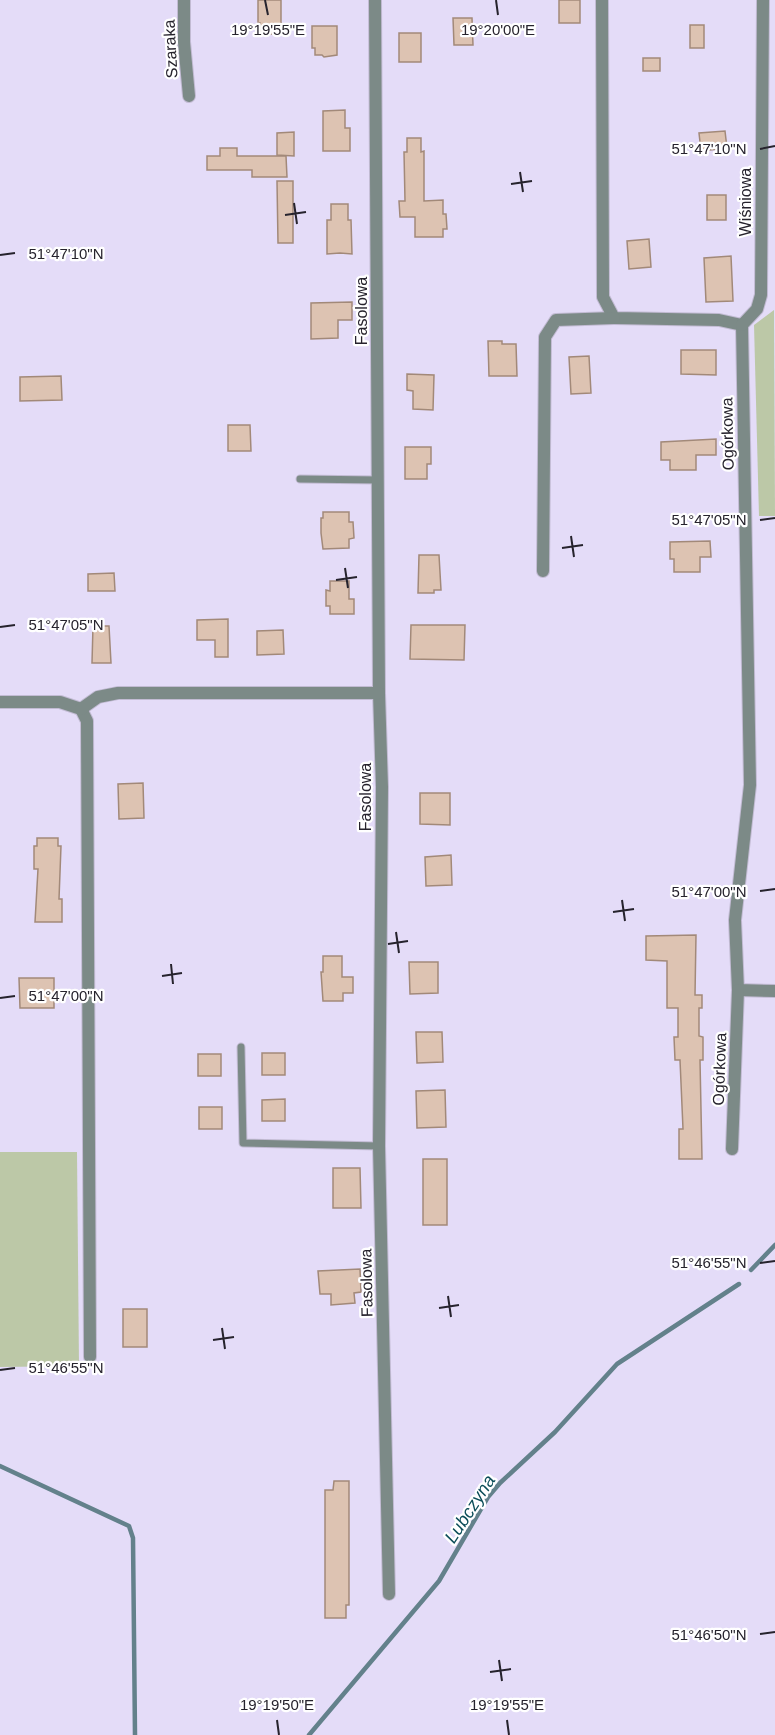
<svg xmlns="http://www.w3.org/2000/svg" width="775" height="1735" font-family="Arial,sans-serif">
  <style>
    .green { fill: #bcc8a7 }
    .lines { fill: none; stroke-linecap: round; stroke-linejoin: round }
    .stream { stroke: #63818b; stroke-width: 4.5 }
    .building { fill: #ddc3b2; stroke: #a28979; stroke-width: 1.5 }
    .service-casing { stroke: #c2bbd3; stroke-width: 9 }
    .minor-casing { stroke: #c2bbd3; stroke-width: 14 }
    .service { stroke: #7c8a87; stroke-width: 7 }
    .minor { stroke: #7c8a87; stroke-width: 12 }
    .ticks { fill: none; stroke: #26232d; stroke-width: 2 }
    .labels { text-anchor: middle; stroke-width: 4.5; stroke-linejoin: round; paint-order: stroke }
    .street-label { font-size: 16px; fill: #26232d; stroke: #fff }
    .water-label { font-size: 18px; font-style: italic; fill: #0c4d59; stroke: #fff }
    .ticks-label { font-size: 15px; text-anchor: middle; fill: #26232d; stroke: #fff; stroke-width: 4.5; stroke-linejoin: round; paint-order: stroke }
  </style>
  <rect width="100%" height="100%" fill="#e4dcf8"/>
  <g class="green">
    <path d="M 774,310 L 775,516 L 759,516 L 754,325 Z"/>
    <path d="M 0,1152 L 77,1152 L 79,1366 L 0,1367 Z"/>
  </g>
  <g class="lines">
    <g class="stream">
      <path d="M 751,1270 L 775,1245"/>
      <path d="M 0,1466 L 129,1526 L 133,1538 L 135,1735"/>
      <path d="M 309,1735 L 439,1581 L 488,1497 L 500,1483 L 555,1432 L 617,1364 L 739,1284"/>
    </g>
  </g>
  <g class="building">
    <path d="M 258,0 L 281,0 L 281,34 L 260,34 L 260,23 L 258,23 Z"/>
    <rect x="559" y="0" width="21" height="23"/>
    <path d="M 453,18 L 472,18 L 473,45 L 454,45 Z"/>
    <rect x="690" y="25" width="14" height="23"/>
    <path d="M 312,26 L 337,26 L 337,55 L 324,57 L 322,55 L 315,55 L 315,48 L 312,48 Z"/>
    <rect x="399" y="33" width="22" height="29"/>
    <rect x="643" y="58" width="17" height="13"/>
    <path d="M 345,110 L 345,128 L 350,128 L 350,151 L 323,151 L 323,111 Z"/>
    <path d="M 725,131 L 727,148 L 701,151 L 699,133 Z"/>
    <path d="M 294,132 L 294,156 L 277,155 L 277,133 Z"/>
    <path d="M 407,138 L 421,138 L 421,152 L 424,151 L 424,201 L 443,200 L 443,214 L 446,214 L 447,229 L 443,229 L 443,237 L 415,237 L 415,217 L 400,217 L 399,201 L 405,201 L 404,152 L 407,152 Z"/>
    <path d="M 220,148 L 237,148 L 237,156 L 286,156 L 287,177 L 252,177 L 252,170 L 207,170 L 207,156 L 220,156 Z"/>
    <path d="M 277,181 L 293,181 L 293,243 L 278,243 Z"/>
    <rect x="707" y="195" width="19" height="25"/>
    <path d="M 331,204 L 348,204 L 348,220 L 351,220 L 352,254 L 340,253 L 327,254 L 327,220 L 331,220 Z"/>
    <path d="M 649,239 L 651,267 L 629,269 L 627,241 Z"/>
    <path d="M 731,256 L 733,301 L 706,302 L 704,258 Z"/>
    <path d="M 352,302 L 352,320 L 338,320 L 338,338 L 311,339 L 311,303 Z"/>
    <path d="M 488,341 L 502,341 L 502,344 L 516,344 L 517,376 L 489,376 Z"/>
    <path d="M 681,350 L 716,350 L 716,375 L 681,374 Z"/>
    <path d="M 589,356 L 591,393 L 571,394 L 569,357 Z"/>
    <path d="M 407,374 L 434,375 L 433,410 L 413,409 L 413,391 L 407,390 Z"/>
    <path d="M 61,376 L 62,400 L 20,401 L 20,377 Z"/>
    <path d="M 228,425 L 250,425 L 251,451 L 228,451 Z"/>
    <path d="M 716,439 L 716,455 L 696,455 L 696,470 L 670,470 L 670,460 L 661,460 L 661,442 Z"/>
    <path d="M 405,447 L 431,447 L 431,464 L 427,464 L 427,479 L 405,479 Z"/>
    <path d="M 323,512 L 349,512 L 349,522 L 353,522 L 354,538 L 349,539 L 349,548 L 323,549 L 321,533 L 321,518 L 323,518 Z"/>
    <path d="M 710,541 L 711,557 L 700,557 L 700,572 L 674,572 L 674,559 L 670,559 L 670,542 Z"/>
    <path d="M 419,555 L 439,555 L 441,590 L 434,590 L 434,593 L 418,593 Z"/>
    <path d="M 114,573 L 115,591 L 88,591 L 88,574 Z"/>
    <path d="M 330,581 L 349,581 L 349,599 L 354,599 L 354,614 L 330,614 L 330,606 L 326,606 L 326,590 L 330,591 Z"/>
    <path d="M 228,619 L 228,657 L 215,657 L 215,640 L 197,640 L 197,620 Z"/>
    <path d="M 411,625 L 465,625 L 464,660 L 410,659 Z"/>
    <path d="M 93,626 L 109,626 L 111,663 L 92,663 Z"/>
    <path d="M 283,630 L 284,654 L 257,655 L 257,631 Z"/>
    <path d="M 143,783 L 144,818 L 119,819 L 118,784 Z"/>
    <path d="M 420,793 L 450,793 L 450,825 L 420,824 Z"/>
    <path d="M 37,838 L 58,838 L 58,846 L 61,846 L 59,899 L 62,899 L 62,922 L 35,922 L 38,869 L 34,869 L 34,846 L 37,846 Z"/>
    <path d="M 451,855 L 452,885 L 426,886 L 425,857 Z"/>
    <path d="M 696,935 L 695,995 L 702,995 L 702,1008 L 699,1008 L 699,1036 L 703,1037 L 703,1060 L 700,1060 L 702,1159 L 679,1159 L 679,1129 L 683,1129 L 680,1060 L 675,1060 L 674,1037 L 678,1037 L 678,1008 L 667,1008 L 667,961 L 646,960 L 646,936 Z"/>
    <path d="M 323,956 L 342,956 L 342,977 L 353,977 L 353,993 L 343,993 L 343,1001 L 323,1001 L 321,972 L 323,972 Z"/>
    <path d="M 409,962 L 438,962 L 438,993 L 410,994 Z"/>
    <path d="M 19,978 L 54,978 L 54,1008 L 20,1008 Z"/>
    <path d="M 416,1032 L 442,1032 L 443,1062 L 417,1063 Z"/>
    <rect x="262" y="1053" width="23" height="22"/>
    <rect x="198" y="1054" width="23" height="22"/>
    <path d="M 445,1090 L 446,1127 L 417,1128 L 416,1091 Z"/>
    <path d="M 285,1099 L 285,1121 L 262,1121 L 262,1100 Z"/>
    <rect x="199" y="1107" width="23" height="22"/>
    <rect x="423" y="1159" width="24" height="66"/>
    <path d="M 333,1168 L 360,1168 L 361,1208 L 333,1208 Z"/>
    <path d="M 360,1269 L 361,1292 L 354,1293 L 355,1303 L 331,1305 L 331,1294 L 320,1294 L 318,1271 Z"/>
    <rect x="123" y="1309" width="24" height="38"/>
    <path d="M 334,1481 L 349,1481 L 349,1605 L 346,1605 L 346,1618 L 325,1618 L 325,1490 L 333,1490 Z"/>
  </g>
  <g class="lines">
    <g class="service-casing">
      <g id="service">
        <path d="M 300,479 L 378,480"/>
        <path d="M 241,1047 L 243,1143 L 379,1146"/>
      </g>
    </g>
    <g class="minor-casing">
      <g id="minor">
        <path d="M 184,0 L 184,42 L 189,96"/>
        <path d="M 375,0 L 379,693 L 382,787 L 379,1146 L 389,1594"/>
        <path d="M 602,0 L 603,297 L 614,318 L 719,320 L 742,325"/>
        <path d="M 742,325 L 750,785 L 735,920 L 738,990 L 775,991"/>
        <path d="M 742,325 L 757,309 L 761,295 L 763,0"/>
        <path d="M 543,571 L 545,337 L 556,320 L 614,318"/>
        <path d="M 0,702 L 60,702 L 81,709 L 87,721 L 90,1357"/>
        <path d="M 81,709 L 98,697 L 118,693 L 379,693"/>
        <path d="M 732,1149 L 738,990"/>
      </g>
    </g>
    <use href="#service" class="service"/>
    <use href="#minor" class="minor"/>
  </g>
  <path class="ticks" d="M 265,0 L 268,15M 496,0 L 498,15M 760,149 L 775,146M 520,172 L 523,192M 511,184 L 532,181M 294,203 L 297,224M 285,215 L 306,212M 0,255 L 15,253M 760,520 L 775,518M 571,536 L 574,557M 562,548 L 583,545M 345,568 L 348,588M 336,580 L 357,577M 0,627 L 15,625M 760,891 L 775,889M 622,900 L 625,921M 613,912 L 634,909M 396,932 L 399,953M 388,944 L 408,941M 171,964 L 173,984M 162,976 L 182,973M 0,998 L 15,996M 760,1263 L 775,1261M 448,1296 L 451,1317M 439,1308 L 459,1305M 222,1328 L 225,1349M 213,1340 L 234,1337M 0,1370 L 15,1368M 760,1634 L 775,1632M 499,1660 L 502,1681M 490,1672 L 511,1669M 277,1720 L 279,1735M 507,1720 L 509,1735"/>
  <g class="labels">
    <g class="street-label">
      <text transform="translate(170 49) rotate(-93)" y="6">Szaraka</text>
      <text transform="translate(745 202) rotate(-90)" y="6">Wiśniowa</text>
      <text transform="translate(361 311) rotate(-90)" y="6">Fasolowa</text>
      <text transform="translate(727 434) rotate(-91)" y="6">Ogórkowa</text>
      <text transform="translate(365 797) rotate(-90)" y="6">Fasolowa</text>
      <text transform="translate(719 1069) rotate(-88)" y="6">Ogórkowa</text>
      <text transform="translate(366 1283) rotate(-91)" y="6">Fasolowa</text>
    </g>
    <g class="water-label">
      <text transform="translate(470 1509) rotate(-57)" y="6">Lubczyna</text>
    </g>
  </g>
  <g class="ticks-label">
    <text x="268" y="35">19°19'55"E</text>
    <text x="498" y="35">19°20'00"E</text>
    <text x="709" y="154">51°47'10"N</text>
    <text x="66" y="259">51°47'10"N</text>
    <text x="709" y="525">51°47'05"N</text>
    <text x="66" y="630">51°47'05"N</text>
    <text x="709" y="897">51°47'00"N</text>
    <text x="66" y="1001">51°47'00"N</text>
    <text x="709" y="1268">51°46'55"N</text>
    <text x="66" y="1373">51°46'55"N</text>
    <text x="709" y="1640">51°46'50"N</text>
    <text x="277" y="1710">19°19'50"E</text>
    <text x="507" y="1710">19°19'55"E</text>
  </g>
</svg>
